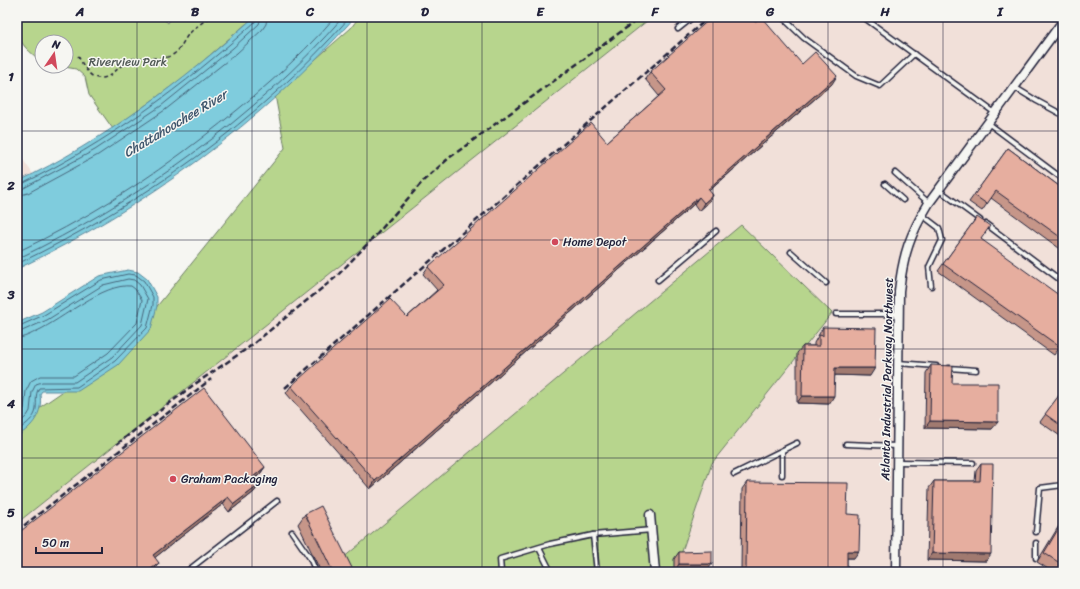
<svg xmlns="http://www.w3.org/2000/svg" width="1080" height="589" font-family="Sriracha,sans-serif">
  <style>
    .built { fill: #f1e0d9 }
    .green { fill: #b7d58d; stroke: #6c7c64 }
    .water { fill: #7fccdd; stroke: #5a889c }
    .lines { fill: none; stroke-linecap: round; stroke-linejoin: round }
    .shore { stroke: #47667c; stroke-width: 1 }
    .service-casing { stroke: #22223b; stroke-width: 7 }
    .minor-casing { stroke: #22223b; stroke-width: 11 }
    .path { stroke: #22223b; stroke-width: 1.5; stroke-dasharray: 4 3; stroke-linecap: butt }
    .service { stroke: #f6f6f2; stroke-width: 4 }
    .minor { stroke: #f6f6f2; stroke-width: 8 }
    .rail { stroke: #22223b; stroke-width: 2.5; stroke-dasharray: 6 3; stroke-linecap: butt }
    .wall { fill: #c69689; stroke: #22223b }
    .shaded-wall { fill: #a17a6f; stroke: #22223b }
    .building { fill: #e6ae9f; stroke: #22223b }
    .grid { fill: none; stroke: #22223b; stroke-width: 1; stroke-opacity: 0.55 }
    .poi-dot { fill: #d1495b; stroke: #f6f6f2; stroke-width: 1.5 }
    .labels { text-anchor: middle; stroke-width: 3; stroke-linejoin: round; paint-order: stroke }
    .park-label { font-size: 12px; fill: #4f5854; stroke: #f6f6f2 }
    .poi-label { font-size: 12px; fill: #22223b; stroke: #f6f6f2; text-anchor: start }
    .street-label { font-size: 12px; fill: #22223b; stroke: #f6f6f2 }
    .water-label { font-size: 13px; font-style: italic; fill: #3e556c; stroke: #f6f6f2 }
    .neatline { fill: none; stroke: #22223b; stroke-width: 1.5 }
    .grid-label { font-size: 13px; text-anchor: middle; font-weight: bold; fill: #22223b }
  </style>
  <rect width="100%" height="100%" fill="#f6f6f2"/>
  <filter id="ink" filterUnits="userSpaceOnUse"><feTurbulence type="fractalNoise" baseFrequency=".025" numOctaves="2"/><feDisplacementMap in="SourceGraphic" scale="8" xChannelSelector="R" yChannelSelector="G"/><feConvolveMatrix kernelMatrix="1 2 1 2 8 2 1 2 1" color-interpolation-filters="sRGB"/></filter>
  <g filter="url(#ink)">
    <g class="built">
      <path d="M 652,17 L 1063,17 L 1063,572 L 675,572 L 712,463 L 832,313 L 343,572 L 17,572 L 17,523 Z"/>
      <path d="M 17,151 L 40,184 L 17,193 Z"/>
    </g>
    <g class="green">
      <path d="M 22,17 L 161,17 L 168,23 L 172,17 L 254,17 L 187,75 L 113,129 L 89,95 L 85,77 L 76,69 L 59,66 L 66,66 L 66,42 L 42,42 L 42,61 L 41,61 C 23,46 15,42 22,17 Z"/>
      <path d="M 359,17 L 652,17 L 17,523 L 17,423 L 120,352 L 285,148 L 275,95 L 351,28 Z"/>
      <path d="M 741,225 L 832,313 L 712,463 L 675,572 L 343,572 L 336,564 Z"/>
    </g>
    <g class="water">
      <path d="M 254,17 L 355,17 C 262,123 144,208 17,269 L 17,182 C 105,140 182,82 254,17 Z"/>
      <path d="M 128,270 L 138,272 L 147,279 L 157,297 L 157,306 L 151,329 L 118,365 L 78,391 L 42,391 L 40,394 C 43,413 33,427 17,436 L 17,323 L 42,312 L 99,276 Z"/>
    </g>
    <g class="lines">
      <g class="shore">
        <path d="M 17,185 L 20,185 C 107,143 184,86 255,22 L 256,17"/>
        <path d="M 17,190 L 22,189 L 95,150 L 161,106 L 233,48 L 259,24 L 261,17"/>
        <path d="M 17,196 L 28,193 L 98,155 L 165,110 L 237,53 L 262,30 L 266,24 L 267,17"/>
        <path d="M 17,252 C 83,221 145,182 203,137 C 250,101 296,62 335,17"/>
        <path d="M 17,259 C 136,202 256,117 343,17"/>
        <path d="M 17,264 C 141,205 259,121 350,17"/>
        <path d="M 17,327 L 44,315 L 101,280 L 128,274 L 136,275 L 144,281 L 153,297 L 153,305 L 147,328 L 115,361 L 77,387 L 39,388 C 34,395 38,405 35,413 C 32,421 23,426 17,431"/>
        <path d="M 17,332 L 22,331 L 47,320 L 103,285 L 128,279 L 134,280 L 140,285 L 148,299 L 142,325 L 112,357 L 75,382 L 42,382 L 36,384 L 32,392 L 30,411 L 27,416 L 17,425"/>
        <path d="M 17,338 C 24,338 31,334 37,331 C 63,319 103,283 131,286 L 135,289 L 142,300 L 137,323 L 108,353 L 74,376 L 40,376 L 31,381 L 26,391 L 24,409 L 17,417"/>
      </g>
      <g class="service-casing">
        <g id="service">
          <path d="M 782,17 L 804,38 L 856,76 L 880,86 L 914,54"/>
          <path d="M 863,17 L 995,113"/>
          <path d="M 678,29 L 693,17"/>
          <path d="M 1014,87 L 1037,101 L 1063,115"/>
          <path d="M 988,123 L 1063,179"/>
          <path d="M 895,173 L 929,203"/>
          <path d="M 885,184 L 903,200"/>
          <path d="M 939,190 L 980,220"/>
          <path d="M 922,215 L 939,228 L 942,240 L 929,267 L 931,286"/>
          <path d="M 986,224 L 1063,282"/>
          <path d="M 791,252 L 826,283"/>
          <path d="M 658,280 L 716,231"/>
          <path d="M 836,314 L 899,314"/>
          <path d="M 898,363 L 936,366"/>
          <path d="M 949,368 L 976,370"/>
          <path d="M 846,444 L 897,446"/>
          <path d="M 782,451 L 782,475"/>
          <path d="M 897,462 L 973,463"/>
          <path d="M 734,474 L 797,443"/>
          <path d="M 292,532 L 310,558 L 316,572"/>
          <path d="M 1036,532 L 1040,488 L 1063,485"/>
          <path d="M 593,535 L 597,572"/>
          <path d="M 539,548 L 551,572"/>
          <path d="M 1036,558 L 1036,543"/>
          <path d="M 186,572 L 277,501"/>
          <path d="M 501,572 L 500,559 L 550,544 L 593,535 L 652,530"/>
        </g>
      </g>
      <g class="minor-casing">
        <g id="minor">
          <path d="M 650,515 L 655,572"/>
          <path d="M 896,572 L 899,291 C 903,255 910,234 929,203 L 1063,21"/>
        </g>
      </g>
      <path class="path" d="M 78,56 C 83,64 88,77 98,78 C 111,80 119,65 129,60 C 144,54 160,63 174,54 C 181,49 183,41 188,35 C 194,28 202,23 209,17"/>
      <use href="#service" class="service"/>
      <use href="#minor" class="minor"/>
      <g class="rail">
        <path d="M 285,388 L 709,17"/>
        <path d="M 117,444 L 192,386 L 248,348 L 336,277 L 377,234 L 424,180 L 449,158 L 641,17"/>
        <path d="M 17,531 L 211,379"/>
      </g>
    </g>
    <g class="wall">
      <path d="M 755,22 L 802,64 L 832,84 L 709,191 L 713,195 L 708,203 L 699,211 L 694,204 L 370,489 L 286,393 L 291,386 L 407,317 L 437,290 L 423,274 L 428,267 L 607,142 L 659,96 L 645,79 L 650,72 Z"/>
      <path d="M 1008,148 L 1063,189 L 1063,251 L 991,198 L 982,211 L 969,202 Z"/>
      <path d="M 977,217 L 981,239 L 1063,343 L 1054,355 L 938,271 Z"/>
      <path d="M 823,327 L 870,376 L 835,375 L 829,404 L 797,403 L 797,353 L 803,346 L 814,346 L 814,343 Z"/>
      <path d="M 931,365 L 952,383 L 992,429 L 925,428 L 926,373 Z"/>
      <path d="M 1063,390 L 1063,438 L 1040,422 Z"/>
      <path d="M 981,464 L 986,561 L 927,560 L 929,488 L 934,481 L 975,481 L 976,471 Z"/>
      <path d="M 265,467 L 260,474 L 255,479 L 259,485 L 254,492 L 229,512 L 223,504 L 154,558 L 159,563 L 154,570 L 17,572 Z"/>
      <path d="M 747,482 L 847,514 L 854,558 L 847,558 L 847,572 L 741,572 L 742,489 Z"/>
      <path d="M 305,514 L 354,572 L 321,572 L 298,524 Z"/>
      <path d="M 1063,519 L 1063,572 L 1053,572 L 1037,562 Z"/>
      <path d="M 679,552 L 707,571 L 674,572 L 674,559 Z"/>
    </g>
    <g class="shaded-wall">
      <path d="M 837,76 L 832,84 L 703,196 L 708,189 Z"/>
      <path d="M 713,195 L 708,203 L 699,211 L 704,203 Z"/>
      <path d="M 699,197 L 694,204 L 370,489 L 375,481 Z"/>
      <path d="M 835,368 L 875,368 L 870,376 L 830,375 Z"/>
      <path d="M 802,396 L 834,396 L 829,404 L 797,403 Z"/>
      <path d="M 930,421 L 998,422 L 992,429 L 925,428 Z"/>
      <path d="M 265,467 L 260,474 L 248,484 L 253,477 Z"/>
      <path d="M 259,485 L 254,492 L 229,512 L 234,504 Z"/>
      <path d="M 228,497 L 223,504 L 148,563 L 153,555 Z"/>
      <path d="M 847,551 L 859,551 L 854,558 L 842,558 Z"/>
      <path d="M 932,553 L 991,554 L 986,561 L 927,560 Z"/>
      <path d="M 159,563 L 154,570 L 151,572 L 147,572 Z"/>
      <path d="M 679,564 L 712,564 L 707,571 L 674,572 Z"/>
    </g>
    <g class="building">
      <path d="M 712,17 L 750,17 L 755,22 L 761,17 L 802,64 L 815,52 L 837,76 L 708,189 L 713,195 L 704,203 L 699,197 L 375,481 L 291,386 L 390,299 L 407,317 L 444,285 L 428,267 L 591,123 L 607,142 L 666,90 L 650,72 Z"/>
      <path d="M 1008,148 L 1063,189 L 1063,239 L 996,191 L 987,204 L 974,195 Z"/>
      <path d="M 977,217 L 990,226 L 981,239 L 1063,298 L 1063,342 L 1060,347 L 943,264 Z"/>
      <path d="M 823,327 L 876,328 L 875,368 L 835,368 L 834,396 L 802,396 L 803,346 L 819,346 L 819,335 L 823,336 Z"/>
      <path d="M 931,365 L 953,366 L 952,383 L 998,383 L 998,422 L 930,421 Z"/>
      <path d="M 204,388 L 265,467 L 253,477 L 259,485 L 234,504 L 228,497 L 153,555 L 159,563 L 147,572 L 17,572 L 17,534 Z"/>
      <path d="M 1063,390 L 1063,427 L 1045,414 Z"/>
      <path d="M 981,464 L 993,464 L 991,554 L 932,553 L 934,481 L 980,481 Z"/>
      <path d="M 747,482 L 848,483 L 847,514 L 860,515 L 859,551 L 847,551 L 847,572 L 746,572 Z"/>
      <path d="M 321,506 L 354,572 L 333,572 L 305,514 Z"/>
      <path d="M 1063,521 L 1063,565 L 1044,553 Z"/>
      <path d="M 712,551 L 712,564 L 679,564 L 679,552 Z"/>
    </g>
  </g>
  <path class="grid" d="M 137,17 L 137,572M 252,17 L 252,572M 367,17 L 367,572M 482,17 L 482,572M 598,17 L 598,572M 713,17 L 713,572M 828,17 L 828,572M 943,17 L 943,572M 17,131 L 1063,131M 17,240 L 1063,240M 17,349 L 1063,349M 17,458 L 1063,458"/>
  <g class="poi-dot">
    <circle cx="555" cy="242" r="4"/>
    <circle cx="173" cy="479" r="4"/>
  </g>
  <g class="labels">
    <g class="park-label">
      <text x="128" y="66">Riverview Park</text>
    </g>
    <g class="poi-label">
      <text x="563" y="246">Home Depot</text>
      <text x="181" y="483">Graham Packaging</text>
    </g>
    <g class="street-label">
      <text transform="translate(887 379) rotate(-89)" y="4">Atlanta Industrial Parkway Northwest</text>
    </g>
    <g class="water-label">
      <text transform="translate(175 123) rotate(-31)" y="5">Chattahoochee River</text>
    </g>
  </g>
  <rect width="1080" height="589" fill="none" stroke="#f6f6f2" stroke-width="44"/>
  <g transform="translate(54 54) rotate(13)"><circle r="19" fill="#f6f6f2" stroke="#a1a1a9"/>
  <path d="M0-3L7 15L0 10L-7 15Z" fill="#d1495b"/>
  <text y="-6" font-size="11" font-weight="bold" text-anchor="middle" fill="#22223b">N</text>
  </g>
  <path d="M36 547v6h66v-6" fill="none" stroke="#22223b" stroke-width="2"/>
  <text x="42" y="547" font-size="12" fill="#22223b" stroke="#f6f6f2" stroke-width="3" paint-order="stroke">50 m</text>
  <rect x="22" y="22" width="1036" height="545" class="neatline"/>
  <g class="grid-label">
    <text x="80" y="16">A</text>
    <text x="195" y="16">B</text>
    <text x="310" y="16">C</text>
    <text x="425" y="16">D</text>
    <text x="540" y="16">E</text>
    <text x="655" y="16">F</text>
    <text x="770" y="16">G</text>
    <text x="885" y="16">H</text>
    <text x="1000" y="16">I</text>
    <text x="11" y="81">1</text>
    <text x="11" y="190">2</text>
    <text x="11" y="299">3</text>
    <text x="11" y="408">4</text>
    <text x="11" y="517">5</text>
  </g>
</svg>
